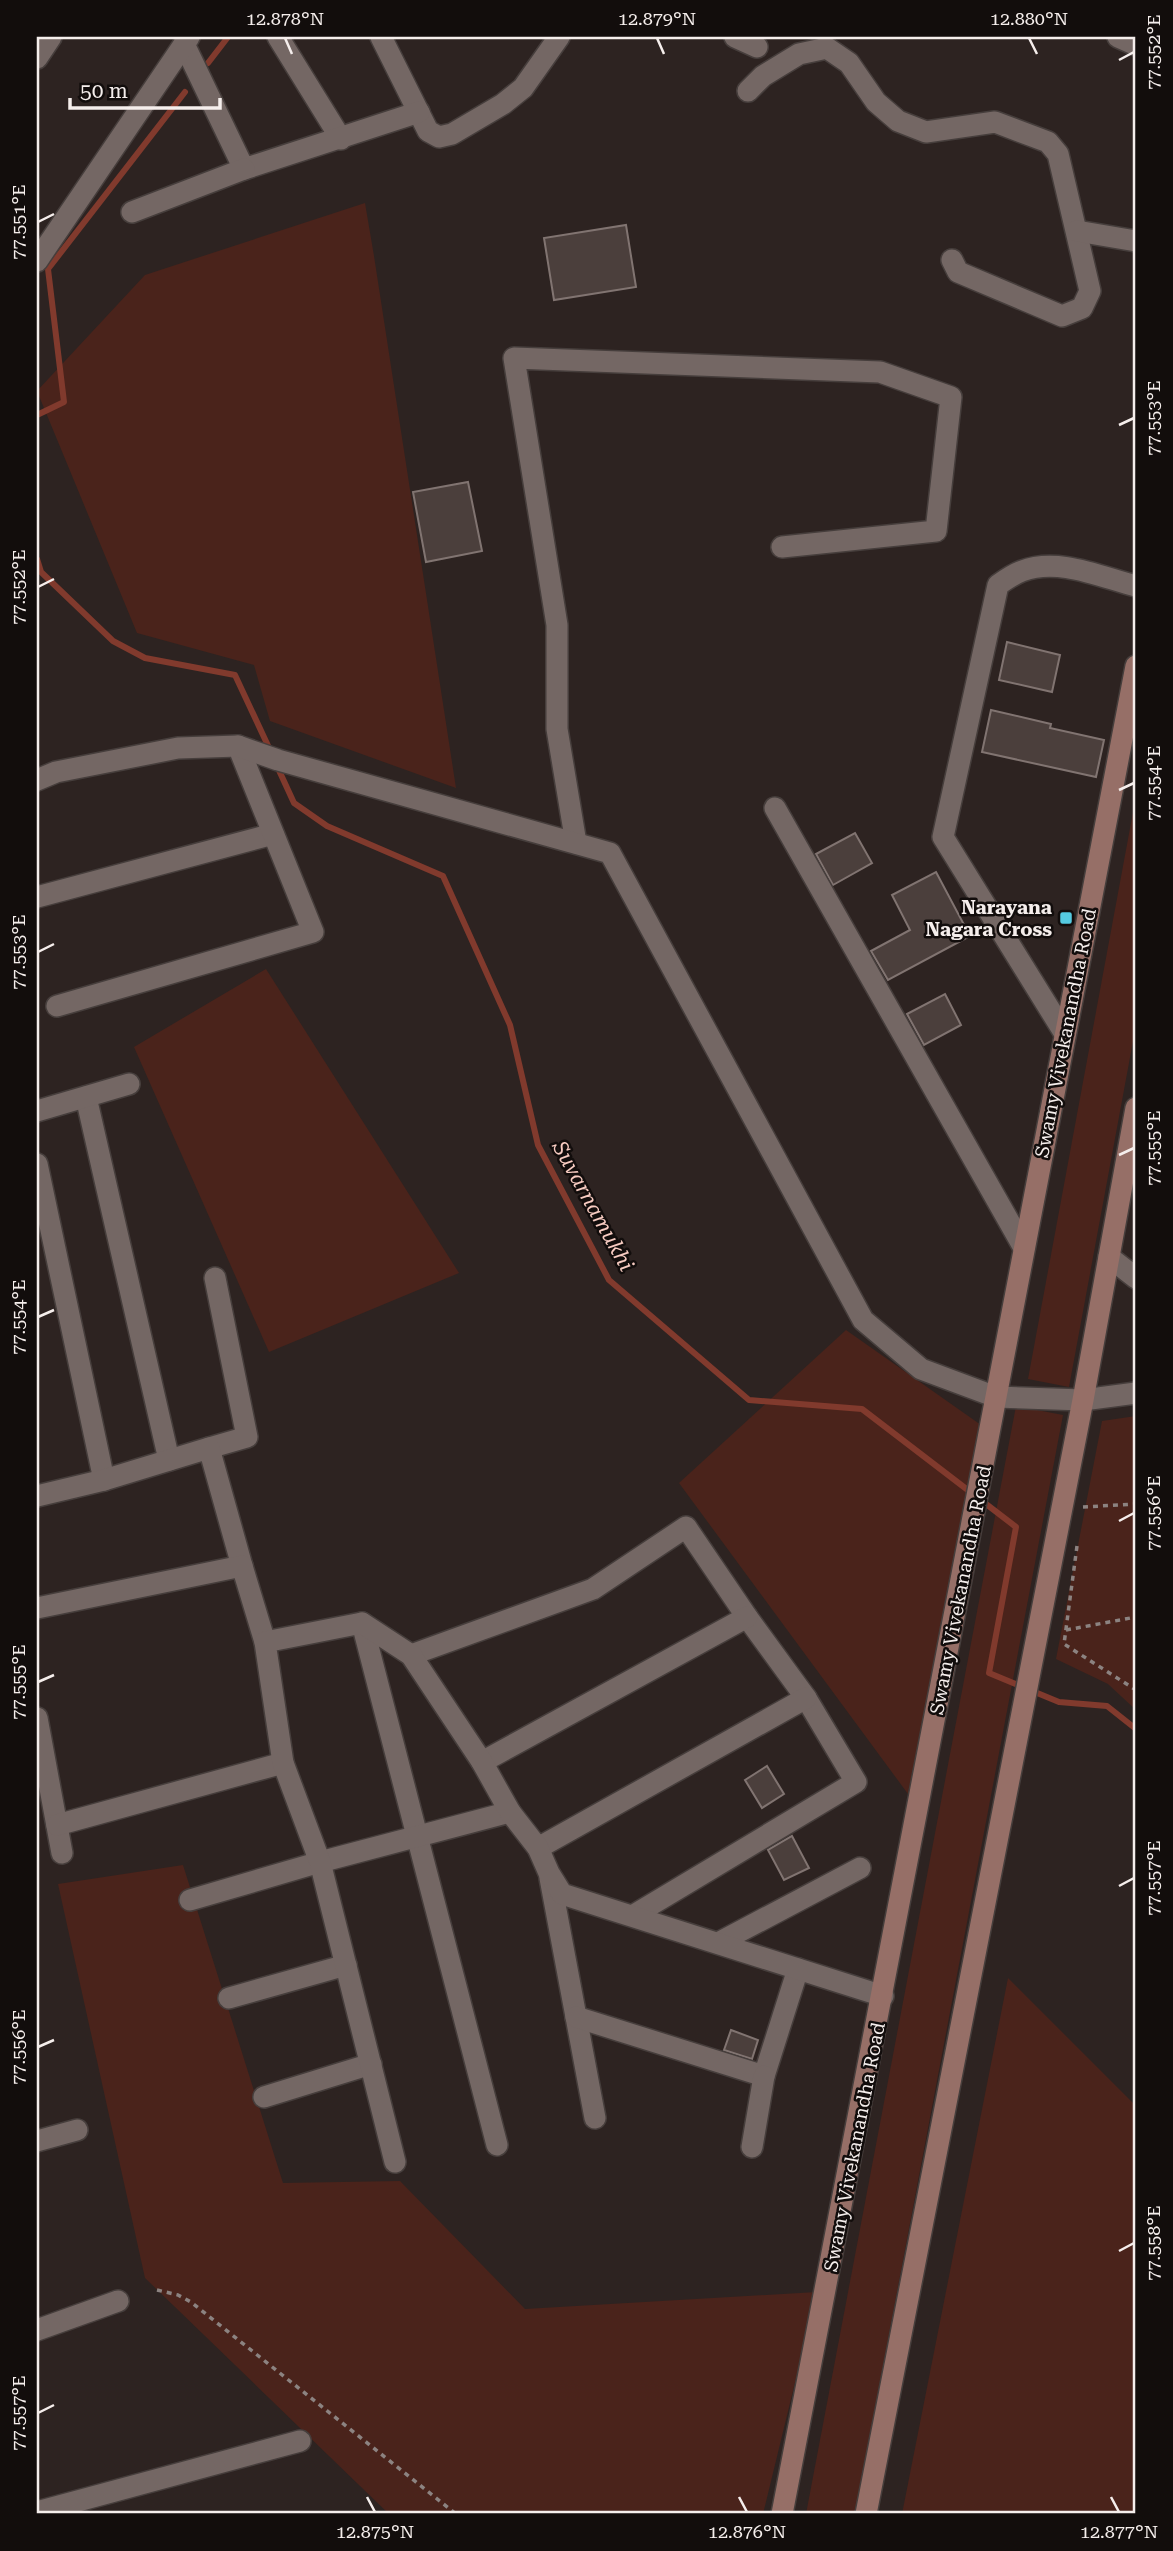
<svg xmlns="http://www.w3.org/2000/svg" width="1173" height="2551" font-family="'Roboto Serif',serif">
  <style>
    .green { fill: #4a231b }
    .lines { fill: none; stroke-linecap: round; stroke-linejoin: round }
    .stream { stroke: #813a2d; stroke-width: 6 }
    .building { fill: #4b3f3c; stroke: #817471; stroke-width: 2 }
    .minor-casing { stroke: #463e3c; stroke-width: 24 }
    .tertiary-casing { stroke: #463e3c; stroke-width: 24 }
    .secondary-casing { stroke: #463e3c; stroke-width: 24 }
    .path { stroke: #8c8381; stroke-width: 3.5; stroke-dasharray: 5 5; stroke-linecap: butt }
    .minor { stroke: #746764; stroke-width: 21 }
    .tertiary { stroke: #746764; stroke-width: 21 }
    .secondary { stroke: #966f67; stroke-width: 21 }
    .ticks { fill: none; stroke: #f5eeec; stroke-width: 2.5 }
    .poi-dot { fill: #55cae0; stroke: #120d0c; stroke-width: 2.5 }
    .labels { text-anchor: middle; stroke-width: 5; stroke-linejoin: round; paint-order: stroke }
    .poi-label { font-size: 19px; font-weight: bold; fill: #f5eeec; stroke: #120d0c; text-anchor: end }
    .street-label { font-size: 19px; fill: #f5eeec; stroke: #120d0c }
    .water-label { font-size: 21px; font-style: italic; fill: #f8ccc2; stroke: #120d0c }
    .neatline { fill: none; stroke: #f5eeec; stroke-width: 2.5 }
    .ticks-label { font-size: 18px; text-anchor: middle; fill: #f5eeec }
  </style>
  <rect width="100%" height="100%" fill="#2d2321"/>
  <g class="green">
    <path d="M 365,203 L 374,256 L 456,788 L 270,721 L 254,665 L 137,633 L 37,391 L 145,275 Z"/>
    <path d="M 1136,796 L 1136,1025 L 1069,1387 L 1028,1379 Z"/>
    <path d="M 266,969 L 459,1273 L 269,1352 L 134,1047 Z"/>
    <path d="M 846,1330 L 981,1425 L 908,1794 L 679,1483 Z"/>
    <path d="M 1016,1406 L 1063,1415 L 855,2514 L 806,2514 Z"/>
    <path d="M 1136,1416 L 1136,1710 L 1108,1684 L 1056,1659 L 1102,1421 Z"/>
    <path d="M 183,1865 L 283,2183 L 400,2181 L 525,2309 L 817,2292 L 763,2514 L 389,2514 L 145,2278 L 58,1884 Z"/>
    <path d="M 1008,1978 L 1136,2106 L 1136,2514 L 902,2514 Z"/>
  </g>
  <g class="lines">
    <g class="stream">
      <path d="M 208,63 L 228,37"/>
      <path d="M 37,415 L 64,402 L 48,269 L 185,92"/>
      <path d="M 37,559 L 41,572 L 113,641 L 145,658 L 235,675 L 270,750"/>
      <path d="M 277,766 L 294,803 L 327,826 L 443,876 L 510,1025 L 538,1145 L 609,1280 L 749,1400 L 862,1409 L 1016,1527 L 989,1673 L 1059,1702 L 1107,1706 L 1136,1729"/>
    </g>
  </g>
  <g class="building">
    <path d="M 626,225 L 636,287 L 554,300 L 544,238 Z"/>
    <path d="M 468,482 L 482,551 L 426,562 L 413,492 Z"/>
    <path d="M 1007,642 L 1060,655 L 1052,692 L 999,680 Z"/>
    <path d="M 991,710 L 1051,724 L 1050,728 L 1104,740 L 1096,777 L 982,752 Z"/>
    <path d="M 855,833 L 872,863 L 833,885 L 816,854 Z"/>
    <path d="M 936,872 L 970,936 L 888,980 L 871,951 L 910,930 L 892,895 Z"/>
    <path d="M 945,994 L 961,1025 L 924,1045 L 907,1014 Z"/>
    <path d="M 767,1766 L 784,1794 L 762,1808 L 745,1780 Z"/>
    <path d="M 792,1836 L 809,1868 L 784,1880 L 768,1850 Z"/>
    <path d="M 731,2030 L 758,2040 L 752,2059 L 724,2050 Z"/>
  </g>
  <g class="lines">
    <g class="minor-casing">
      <g id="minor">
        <path d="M 278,37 L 341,139"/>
        <path d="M 381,37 L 428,131 L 439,137 L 452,134 L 503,104 L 523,88 L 559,37"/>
        <path d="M 735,37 L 757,47"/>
        <path d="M 1118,37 L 1136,45"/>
        <path d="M 184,44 L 244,169 L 419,112"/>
        <path d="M 37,58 L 51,37"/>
        <path d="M 748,91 L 763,76 L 799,54 L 827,48 L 849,63 L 876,102 L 898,121 L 926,132 L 995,122 L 1048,142 L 1058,154 L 1090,291 L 1082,308 L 1062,316 L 958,272 L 952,260"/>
        <path d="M 132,212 L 244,169"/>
        <path d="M 1077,231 L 1136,241"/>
        <path d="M 37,261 L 189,37"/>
        <path d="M 775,808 L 1024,1248"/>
        <path d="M 576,843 L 557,729 L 557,625 L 514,358 L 880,372 L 951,397 L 936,531 L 782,547"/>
        <path d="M 37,897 L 273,834"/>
        <path d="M 57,1006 L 313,932 L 238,746"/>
        <path d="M 1065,1034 L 943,837 L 998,585 C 1005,580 1014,574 1022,571 C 1058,557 1101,577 1136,586"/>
        <path d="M 86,1097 L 169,1460"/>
        <path d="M 37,1111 L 129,1084"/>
        <path d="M 37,1164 L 104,1480"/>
        <path d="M 1109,1257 L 1136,1278"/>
        <path d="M 209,1448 L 247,1437 L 215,1278"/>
        <path d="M 37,1496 L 104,1480 L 209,1448 L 242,1566"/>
        <path d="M 37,1608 L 242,1566 L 265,1642"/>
        <path d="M 362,1623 L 497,2145"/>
        <path d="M 411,1655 L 593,1589 L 686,1527 L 747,1617 L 806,1698 L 856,1782 L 634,1915"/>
        <path d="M 37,1718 L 62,1853"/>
        <path d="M 482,1762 L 747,1617"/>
        <path d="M 57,1825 L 283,1763"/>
        <path d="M 538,1848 L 806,1698"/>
        <path d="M 550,1878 L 595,2118"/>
        <path d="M 190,1900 L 320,1862 L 510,1812"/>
        <path d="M 718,1943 L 860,1868"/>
        <path d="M 229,1998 L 346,1965"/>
        <path d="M 576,2017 L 764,2076 L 798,1969"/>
        <path d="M 264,2097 L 371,2064"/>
        <path d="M 37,2141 L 77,2130"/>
        <path d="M 752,2147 L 764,2076"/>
        <path d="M 395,2162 L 320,1862 L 283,1763 L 265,1642 L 362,1623 L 411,1655 L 482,1762 L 510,1812 L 538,1848 L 549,1873 L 562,1894 L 883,1996"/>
        <path d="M 37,2330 L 118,2301"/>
        <path d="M 37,2512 L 300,2441"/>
      </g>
    </g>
    <g class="tertiary-casing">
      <path id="tertiary" d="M 37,780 L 56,772 L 178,748 L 238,746 L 278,760 L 610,853 L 863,1320 L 921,1369 L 996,1397 L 1083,1400 L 1136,1393"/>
    </g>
    <g class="secondary-casing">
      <g id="secondary">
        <path d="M 782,2514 L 1136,666"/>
        <path d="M 866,2514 L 1083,1400 L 1136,1108"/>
      </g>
    </g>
    <g class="path">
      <path d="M 1083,1507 L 1136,1504"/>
      <path d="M 1077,1546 L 1064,1644 L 1136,1690"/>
      <path d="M 1066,1630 L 1136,1617"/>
      <path d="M 157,2290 L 178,2295 L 191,2302 L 456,2514"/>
    </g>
    <use href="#minor" class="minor"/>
    <use href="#tertiary" class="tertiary"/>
    <use href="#secondary" class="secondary"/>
  </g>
  <path class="ticks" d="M 285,38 L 292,54M 657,38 L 664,54M 1029,38 L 1037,54M 1119,60 L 1134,52M 38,222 L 54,214M 1119,425 L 1134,418M 38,587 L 54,579M 1119,790 L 1134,783M 38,952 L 54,944M 1119,1155 L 1134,1148M 38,1317 L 54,1310M 1119,1521 L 1134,1513M 38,1682 L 54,1675M 1119,1886 L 1134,1878M 38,2047 L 54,2040M 1119,2251 L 1134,2243M 38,2413 L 54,2405M 367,2497 L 375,2512M 739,2497 L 747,2512M 1111,2497 L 1119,2512"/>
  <rect class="poi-dot" x="1059" y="911" width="14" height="14" rx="3.5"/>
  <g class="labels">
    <g class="poi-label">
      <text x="1052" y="914">Narayana<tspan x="1052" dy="22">Nagara Cross</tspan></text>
    </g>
    <g class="street-label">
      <text transform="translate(1065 1033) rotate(-79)" y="7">Swamy Vivekanandha Road</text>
      <text transform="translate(960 1590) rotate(-79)" y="7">Swamy Vivekanandha Road</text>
      <text transform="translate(854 2147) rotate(-79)" y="7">Swamy Vivekanandha Road</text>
    </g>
    <g class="water-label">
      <text transform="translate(593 1206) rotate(61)" y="7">Suvarnamukhi</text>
    </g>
  </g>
  <rect width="1173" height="2551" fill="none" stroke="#120d0c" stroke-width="77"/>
  <path d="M70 98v10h150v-10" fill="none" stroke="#f5eeec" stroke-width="3.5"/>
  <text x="80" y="98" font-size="21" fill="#f5eeec" stroke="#120d0c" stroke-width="5" paint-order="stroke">50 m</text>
  <rect x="38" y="38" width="1096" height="2474" class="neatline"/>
  <g class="ticks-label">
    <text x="285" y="25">12.878°N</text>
    <text x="657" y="25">12.879°N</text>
    <text x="1029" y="25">12.880°N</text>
    <text transform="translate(1154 52) rotate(-90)" y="6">77.552°E</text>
    <text transform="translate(19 222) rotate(-90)" y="6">77.551°E</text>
    <text transform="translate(1154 418) rotate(-90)" y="6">77.553°E</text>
    <text transform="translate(19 587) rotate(-90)" y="6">77.552°E</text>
    <text transform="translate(1154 783) rotate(-90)" y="6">77.554°E</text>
    <text transform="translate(19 952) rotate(-90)" y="6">77.553°E</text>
    <text transform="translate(1154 1148) rotate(-90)" y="6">77.555°E</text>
    <text transform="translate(19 1317) rotate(-90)" y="6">77.554°E</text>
    <text transform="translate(1154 1513) rotate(-90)" y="6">77.556°E</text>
    <text transform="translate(19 1682) rotate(-90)" y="6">77.555°E</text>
    <text transform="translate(1154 1878) rotate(-90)" y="6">77.557°E</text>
    <text transform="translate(19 2047) rotate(-90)" y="6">77.556°E</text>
    <text transform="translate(1154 2243) rotate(-90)" y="6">77.558°E</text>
    <text transform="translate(19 2413) rotate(-90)" y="6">77.557°E</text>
    <text x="375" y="2538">12.875°N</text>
    <text x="747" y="2538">12.876°N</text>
    <text x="1119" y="2538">12.877°N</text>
  </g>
</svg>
